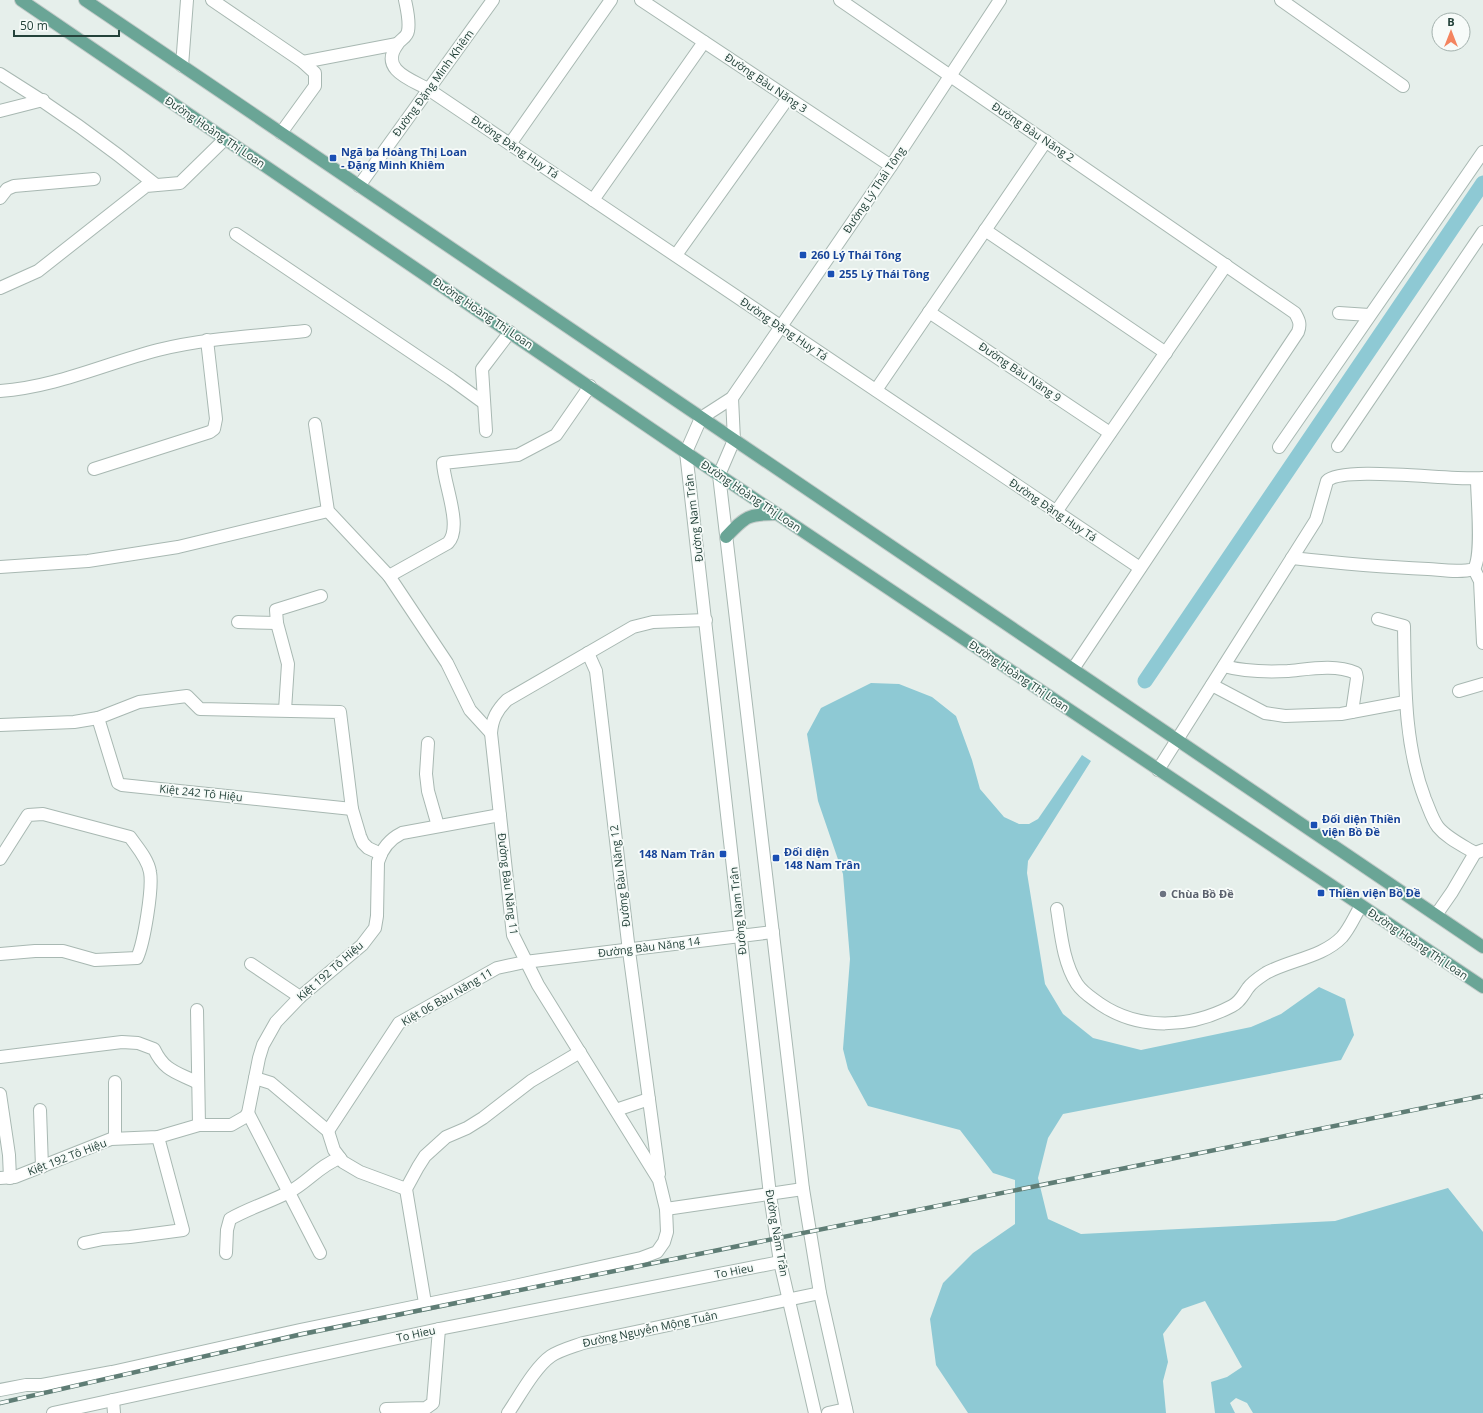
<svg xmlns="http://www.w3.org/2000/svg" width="1483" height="1413" font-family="'Open Sans',sans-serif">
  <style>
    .water { fill: #8ec9d4 }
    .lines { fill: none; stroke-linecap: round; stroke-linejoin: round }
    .canal { stroke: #8ec9d4; stroke-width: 15 }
    .minor-casing { stroke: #a8b8b2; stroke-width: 14 }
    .major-casing { stroke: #c2cac8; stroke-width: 14 }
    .minor { stroke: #fff; stroke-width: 12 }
    .major { stroke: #6aa596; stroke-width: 12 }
    .rail-casing { stroke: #5f7d75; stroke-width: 4.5 }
    .rail { stroke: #f7fbf9; stroke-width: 3; stroke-dasharray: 9; stroke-linecap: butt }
    .transit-dot { fill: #1a4fb4; stroke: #f7fbf9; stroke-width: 1.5 }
    .worship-dot { fill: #6b7280; stroke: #f7fbf9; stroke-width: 1.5 }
    .labels { text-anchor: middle; stroke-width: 3.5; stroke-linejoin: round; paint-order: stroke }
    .street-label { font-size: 11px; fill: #24423a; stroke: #f7fbf9 }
    .transit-label { font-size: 11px; font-weight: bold; fill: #164399; stroke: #f7fbf9; text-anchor: start }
    .worship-label { font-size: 11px; font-weight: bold; fill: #5b616d; stroke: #f7fbf9; text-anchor: start }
  </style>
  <rect width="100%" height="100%" fill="#e6efeb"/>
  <path class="water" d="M 871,683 L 899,684 L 932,697 L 956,716 L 972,760 L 980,789 L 1004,817 L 1019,824 L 1029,824 L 1038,819 L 1082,755 L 1091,761 L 1028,861 L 1027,873 L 1045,984 L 1063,1014 L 1093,1038 L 1141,1050 L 1251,1027 L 1281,1014 L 1319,987 L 1345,999 L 1354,1035 L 1341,1060 L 1063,1114 L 1048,1138 L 1038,1178 L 1048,1219 L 1081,1234 L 1335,1221 L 1448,1188 L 1483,1232 L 1483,1413 L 1253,1413 L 1247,1403 L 1236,1398 L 1230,1403 L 1235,1413 L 1215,1413 L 1211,1382 L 1227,1377 L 1242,1367 L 1205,1301 L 1182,1309 L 1163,1334 L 1168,1362 L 1163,1381 L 1166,1413 L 968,1413 L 936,1365 L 930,1319 L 943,1283 L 973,1253 L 1015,1224 L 1015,1180 L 993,1173 L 960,1130 L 868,1106 L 848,1069 L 843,1049 L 850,959 L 843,874 L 818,801 L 807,734 L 821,708 Z"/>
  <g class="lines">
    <path class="canal" d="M 1145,681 L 1483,183"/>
    <g class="minor-casing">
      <g id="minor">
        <path d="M 212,0 L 303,62 L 315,73 L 315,86 L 281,133"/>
        <path d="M 405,0 C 407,10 410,21 408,31 C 407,38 400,39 397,45 C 379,70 412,80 428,89 L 1140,568"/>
        <path d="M 641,0 L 891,166"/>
        <path d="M 840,0 L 1295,313 C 1299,320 1301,324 1298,332 L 1073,669"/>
        <path d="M 1281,0 L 1403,86"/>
        <path d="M 303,62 L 397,44"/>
        <path d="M 182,66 L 187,0"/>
        <path d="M 0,74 C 54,107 107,145 156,185"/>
        <path d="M 0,111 L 43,100"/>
        <path d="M 510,144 L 611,0"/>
        <path d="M 359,186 L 493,0"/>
        <path d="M 0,198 L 7,189 L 14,186 L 94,179"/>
        <path d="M 593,200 L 704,42"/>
        <path d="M 985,230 L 1166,353"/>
        <path d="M 236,234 L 451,379 L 484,403"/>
        <path d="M 676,255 L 788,98"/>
        <path d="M 0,288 L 38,271 L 146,186 L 180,183 L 225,139"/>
        <path d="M 929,312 L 1110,433"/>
        <path d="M 1339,313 L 1369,315"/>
        <path d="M 876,390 L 1046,141"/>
        <path d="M 0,391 C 56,387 104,364 158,350 C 206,338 256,336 305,331"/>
        <path d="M 732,398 L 734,440 L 719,475 L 803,1189 L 820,1293 L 847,1413"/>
        <path d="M 315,424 L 328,511 L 389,576 L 447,663 L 470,710 L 491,733"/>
        <path d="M 486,431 L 482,369 L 510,332"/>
        <path d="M 1338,446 L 1483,232"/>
        <path d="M 1279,447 L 1483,152"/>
        <path d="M 94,469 L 210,432 L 214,429 L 216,419 L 207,340"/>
        <path d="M 1056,512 L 1226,265"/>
        <path d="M 1292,558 C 1337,563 1382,567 1428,569 C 1443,570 1460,573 1474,569 C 1483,554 1477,499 1477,479"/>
        <path d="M 0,567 L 88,561 L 178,547 L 328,511"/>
        <path d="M 1474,569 L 1480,581 L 1483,643"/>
        <path d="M 389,576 L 448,543 C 463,527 444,485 443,463 L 518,455 L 556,435 L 590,386"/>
        <path d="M 1378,619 L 1404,626 C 1405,684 1404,744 1425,799 C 1429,808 1432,819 1438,827 C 1447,838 1462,845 1475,853"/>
        <path d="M 238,622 L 277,623"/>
        <path d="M 588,653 L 596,671 L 629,951 L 659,1174"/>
        <path d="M 1224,666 C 1245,672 1266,672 1288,671 C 1310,669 1335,664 1356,673 L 1357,678 L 1352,712"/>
        <path d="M 1212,685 L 1265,713 L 1285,716 L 1341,714 L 1405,702"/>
        <path d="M 1459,691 L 1483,684"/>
        <path d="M 285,710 L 288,664 L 277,623 L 276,610 L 321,596"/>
        <path d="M 98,718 L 118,783 L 122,785 L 352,809"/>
        <path d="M 0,725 L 74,722 L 98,718 L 139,702 L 187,696 L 200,709 L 340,712 L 352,809 L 360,836 L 363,843 L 368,848 L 381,854"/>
        <path d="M 428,743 L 426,774 L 428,791 L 438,826"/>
        <path d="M 1158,770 L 1316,520 L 1327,481 C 1342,465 1455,481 1483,478"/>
        <path d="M 0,859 L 28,815 L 43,814 L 130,837 C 137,847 148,859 150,872 C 153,888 144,943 137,958 L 95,960 L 63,951 L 35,951 L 0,954"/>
        <path d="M 1057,909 C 1061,934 1063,962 1077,984 C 1083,993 1092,998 1100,1004 C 1140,1031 1190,1028 1232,1006 C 1240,1002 1243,995 1248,988 C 1252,982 1260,977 1266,973 C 1290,960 1323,957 1342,937 C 1350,928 1355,915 1361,906"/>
        <path d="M 1436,915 L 1452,892 L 1475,853 L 1483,850"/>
        <path d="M 251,964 L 300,997"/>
        <path d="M 197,1010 L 199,1125"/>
        <path d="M 0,1057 L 122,1042 L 138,1043 L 154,1049 C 165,1072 177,1072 198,1083"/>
        <path d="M 255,1078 L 271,1083 L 328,1131 L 334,1150 L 343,1162 L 360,1172 L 406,1189"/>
        <path d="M 115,1082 L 115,1138"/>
        <path d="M 0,1094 L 9,1155 L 10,1178"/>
        <path d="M 40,1110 L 42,1167"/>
        <path d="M 616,1110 L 649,1099"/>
        <path d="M 248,1113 L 320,1253"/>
        <path d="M 328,1131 L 399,1023 L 497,968 L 525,962 L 773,932"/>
        <path d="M 0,1178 L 15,1177 L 111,1139 L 158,1137 L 199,1125 L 231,1125 L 245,1117 L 248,1113 L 259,1058 L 263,1045 L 276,1022 L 300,997 L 362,945 L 375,928 L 377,916 L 378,862 C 382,848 390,839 402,833 L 500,815"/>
        <path d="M 666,1209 L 803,1189"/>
        <path d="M 84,1243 L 103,1239 L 130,1237 L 183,1230 L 158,1137"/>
        <path d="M 226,1253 L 227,1230 L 230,1219 C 249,1208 270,1202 289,1192 C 307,1183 320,1165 340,1158"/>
        <path d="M 425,1303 L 406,1189 L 418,1167 L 425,1156 L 446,1137 L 467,1128 L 483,1118 L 531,1081 L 580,1052"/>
        <path d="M 0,1390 L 26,1385 L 42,1385 L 112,1372 L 300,1330 L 510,1287 L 641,1258 L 657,1252 L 664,1242 L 667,1232 L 666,1209 L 659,1180 L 538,985 L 513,935 L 491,733 C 492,719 497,710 507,700 L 633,627 L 653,622 L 706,620"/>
        <path d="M 113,1400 L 114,1413"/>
        <path d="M 386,1409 L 426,1408 L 433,1403 L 439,1329"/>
        <path d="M 53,1413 L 439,1329 L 780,1262"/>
        <path d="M 508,1413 C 519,1397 535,1367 551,1356 C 560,1350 572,1347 583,1343 L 820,1293"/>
        <path d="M 815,1413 L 780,1262 L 770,1195 L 686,452 L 701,418 L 732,398 L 891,166 L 1000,0"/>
        <path d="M 828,1413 L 846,1409"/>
      </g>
    </g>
    <g class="major-casing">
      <g id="major">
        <path d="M 21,0 L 719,475 L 1483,987"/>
        <path d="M 85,0 L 1483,947"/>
        <path d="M 726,537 C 746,516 748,514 777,514"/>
      </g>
    </g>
    <use href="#minor" class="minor"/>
    <use href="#major" class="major"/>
    <g class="rail-casing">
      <path id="rail" d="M 0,1403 L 302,1334 L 1483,1096"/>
    </g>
    <use href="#rail" class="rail"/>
  </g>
  <g class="transit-dot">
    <rect x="329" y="154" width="8" height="8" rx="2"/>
    <rect x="799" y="251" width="8" height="8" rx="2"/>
    <rect x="827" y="270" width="8" height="8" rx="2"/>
    <rect x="1310" y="821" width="8" height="8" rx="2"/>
    <rect x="719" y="850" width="8" height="8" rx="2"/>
    <rect x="772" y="854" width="8" height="8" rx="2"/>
    <rect x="1317" y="889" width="8" height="8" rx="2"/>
  </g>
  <circle class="worship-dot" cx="1163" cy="894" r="4"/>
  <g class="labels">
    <g class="street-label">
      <text transform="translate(433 83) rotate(-54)" y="4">Đường Đặng Minh Khiêm</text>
      <text transform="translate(766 83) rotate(34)" y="4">Đường Bàu Năng 3</text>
      <text transform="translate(215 132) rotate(34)" y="4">Đường Hoàng Thị Loan</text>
      <text transform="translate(1033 132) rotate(34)" y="4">Đường Bàu Năng 2</text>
      <text transform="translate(515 147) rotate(34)" y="4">Đường Đặng Huy Tá</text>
      <text transform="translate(874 190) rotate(-56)" y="4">Đường Lý Thái Tông</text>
      <text transform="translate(483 313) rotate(34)" y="4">Đường Hoàng Thị Loan</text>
      <text transform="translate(784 329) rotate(34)" y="4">Đường Đặng Huy Tá</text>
      <text transform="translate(1020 372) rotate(34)" y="4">Đường Bàu Năng 9</text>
      <text transform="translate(751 496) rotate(34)" y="4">Đường Hoàng Thị Loan</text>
      <text transform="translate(1053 510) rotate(34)" y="4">Đường Đặng Huy Tá</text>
      <text transform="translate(694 518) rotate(-97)" y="4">Đường Nam Trân</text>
      <text transform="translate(1019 676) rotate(34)" y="4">Đường Hoàng Thị Loan</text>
      <text transform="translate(201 793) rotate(6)" y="4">Kiệt 242 Tô Hiệu</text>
      <text transform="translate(620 876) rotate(-97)" y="4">Đường Bàu Năng 12</text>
      <text transform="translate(508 884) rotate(83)" y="4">Đường Bàu Năng 11</text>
      <text transform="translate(738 911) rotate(-96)" y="4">Đường Nam Trân</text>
      <text transform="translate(1418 944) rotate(34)" y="4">Đường Hoàng Thị Loan</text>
      <text transform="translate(649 947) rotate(-7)" y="4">Đường Bàu Năng 14</text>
      <text transform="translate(330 971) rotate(-41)" y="4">Kiệt 192 Tô Hiệu</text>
      <text transform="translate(447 997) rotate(-30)" y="4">Kiệt 06 Bàu Năng 11</text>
      <text transform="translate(67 1157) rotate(-21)" y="4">Kiệt 192 Tô Hiệu</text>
      <text transform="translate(777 1233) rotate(80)" y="4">Đường Nam Trân</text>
      <text transform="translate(734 1271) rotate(-11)" y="4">To Hieu</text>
      <text transform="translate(650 1329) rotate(-12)" y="4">Đường Nguyễn Mộng Tuân</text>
      <text transform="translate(416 1334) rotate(-12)" y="4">To Hieu</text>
    </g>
    <g class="transit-label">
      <text x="341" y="156">Ngã ba Hoàng Thị Loan<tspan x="341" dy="13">- Đặng Minh Khiêm</tspan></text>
      <text x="811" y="259">260 Lý Thái Tông</text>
      <text x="839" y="278">255 Lý Thái Tông</text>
      <text x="1322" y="823">Đối diện Thiền<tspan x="1322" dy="13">viện Bồ Đề</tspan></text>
      <text x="784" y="856">Đối diện<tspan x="784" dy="13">148 Nam Trân</tspan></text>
      <text x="715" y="858" text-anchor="end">148 Nam Trân</text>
      <text x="1329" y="897">Thiền viện Bồ Đề</text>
    </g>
    <g class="worship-label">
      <text x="1171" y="898">Chùa Bồ Đề</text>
    </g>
  </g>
  <g transform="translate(1451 32)"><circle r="19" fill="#f7fbf9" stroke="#a3b1ad"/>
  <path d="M0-3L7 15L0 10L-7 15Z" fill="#f4845f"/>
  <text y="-6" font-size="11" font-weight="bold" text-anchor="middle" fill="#24423a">B</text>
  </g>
  <path d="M14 30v6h105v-6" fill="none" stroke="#24423a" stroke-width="2"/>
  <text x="20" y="30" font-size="12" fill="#24423a" stroke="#f7fbf9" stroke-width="3" paint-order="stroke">50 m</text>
</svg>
